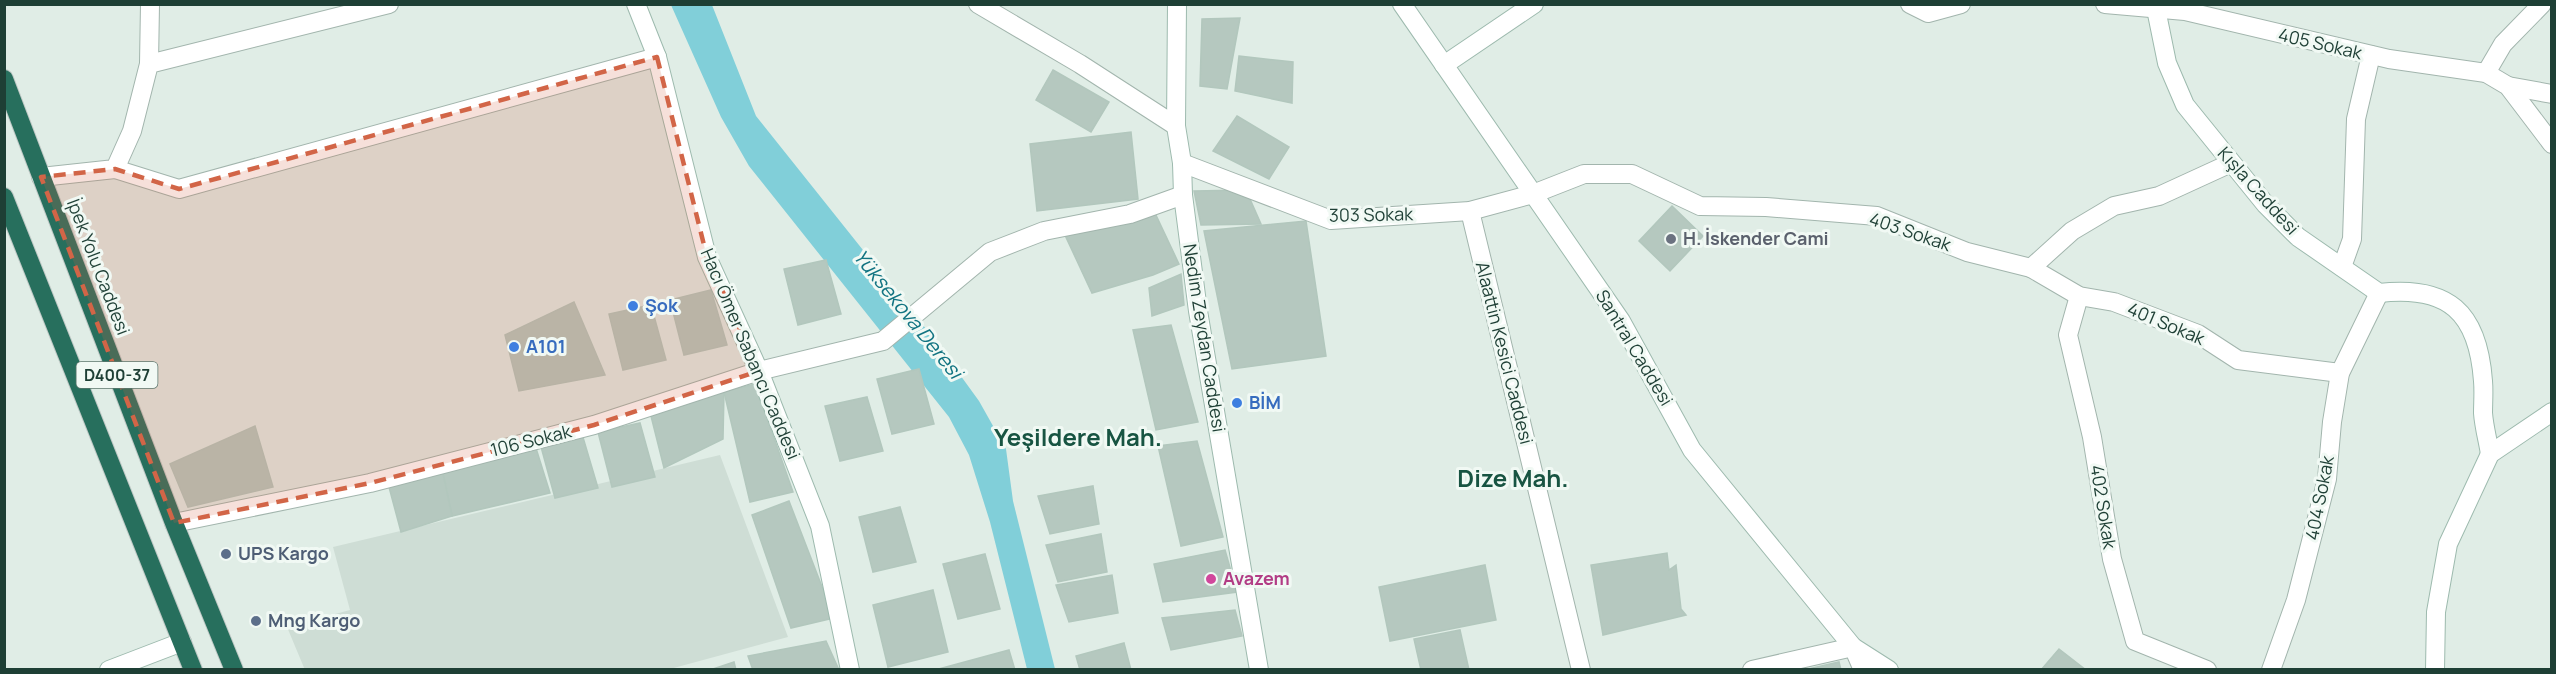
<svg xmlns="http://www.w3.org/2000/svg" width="2556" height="674" font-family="Manrope,sans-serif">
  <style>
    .built { fill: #ceddd5 }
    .water { fill: #81cfd9 }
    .building { fill: #b5c8bf; stroke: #b2c7bd; stroke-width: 1.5 }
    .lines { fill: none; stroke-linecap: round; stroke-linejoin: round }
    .street-casing { stroke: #a2b5ad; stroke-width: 20 }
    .secondary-casing { stroke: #9dbaae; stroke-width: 20 }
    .highway-casing { stroke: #c0c9c6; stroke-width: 20 }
    .street { stroke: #fff; stroke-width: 18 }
    .secondary { stroke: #fff; stroke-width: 18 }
    .highway { stroke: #276f5d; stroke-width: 18 }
    .marked { fill: #d26547; fill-opacity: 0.2; stroke: #d26547; stroke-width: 4.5; stroke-dasharray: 12 8; stroke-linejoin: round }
    .worship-dot { fill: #6b7280; stroke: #f1f9f4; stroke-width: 2 }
    .shop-dot { fill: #3f7fe0; stroke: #f1f9f4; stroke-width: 2 }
    .service-dot { fill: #5c6f8a; stroke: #f1f9f4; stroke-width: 2 }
    .hotel-dot { fill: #d1479c; stroke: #f1f9f4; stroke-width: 2 }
    .labels { text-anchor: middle; stroke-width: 6; stroke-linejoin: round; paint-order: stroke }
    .shield { fill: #f1f9f4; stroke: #5d776e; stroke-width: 1.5 }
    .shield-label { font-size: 16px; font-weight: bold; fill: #1e3f35 }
    .street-label { font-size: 18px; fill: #1e3f35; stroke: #f1f9f4 }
    .worship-label { font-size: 18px; font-weight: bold; fill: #5b616d; stroke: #f1f9f4; text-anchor: start }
    .shop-label { font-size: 18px; font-weight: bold; fill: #366cbe; stroke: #f1f9f4; text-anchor: start }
    .service-label { font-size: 18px; font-weight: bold; fill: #4e5e75; stroke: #f1f9f4; text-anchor: start }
    .hotel-label { font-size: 18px; font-weight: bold; fill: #b23c85; stroke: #f1f9f4; text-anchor: start }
    .water-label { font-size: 20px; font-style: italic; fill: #127482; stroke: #f1f9f4 }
    .district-label { font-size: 24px; font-weight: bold; fill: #185442; stroke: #f1f9f4 }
  </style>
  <rect width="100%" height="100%" fill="#e0ede6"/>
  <path class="built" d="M 720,455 L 788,637 L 670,669 L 305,670 L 287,627 L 350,610 L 333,547 Z"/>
  <path class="water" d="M 671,5 L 712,5 L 756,116 L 934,339 L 979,401 L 1006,449 L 1013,501 L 1055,669 L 1027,669 L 990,522 L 969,455 L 949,417 L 749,166 L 721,117 Z"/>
  <g class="building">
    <path d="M 1240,18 L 1227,89 L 1200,86 L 1202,19 Z"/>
    <path d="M 1239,56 L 1293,62 L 1292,103 L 1235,91 Z"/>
    <path d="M 1053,70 L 1109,102 L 1091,132 L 1036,100 Z"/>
    <path d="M 1237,116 L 1289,147 L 1269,179 L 1213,151 Z"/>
    <path d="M 1131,132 L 1138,199 L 1037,211 L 1030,144 Z"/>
    <path d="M 1246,190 L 1261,224 L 1201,225 L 1194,191 Z"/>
    <path d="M 1672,206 L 1703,236 L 1670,271 L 1639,241 Z"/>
    <path d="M 1155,213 L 1179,264 L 1153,275 L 1092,293 L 1064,233 Z"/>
    <path d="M 1306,221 L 1326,356 L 1232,369 L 1204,231 Z"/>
    <path d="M 826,260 L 841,314 L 798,325 L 784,269 Z"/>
    <path d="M 1181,274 L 1184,305 L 1152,316 L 1149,288 Z"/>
    <path d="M 711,290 L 727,345 L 684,355 L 670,300 Z"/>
    <path d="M 574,302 L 605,375 L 519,391 L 505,335 Z"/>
    <path d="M 651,305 L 666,360 L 623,370 L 609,314 Z"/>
    <path d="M 1171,325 L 1198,422 L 1156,430 L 1133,330 Z"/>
    <path d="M 919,369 L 934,424 L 892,434 L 877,379 Z"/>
    <path d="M 755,384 L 793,492 L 750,502 L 724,392 Z"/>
    <path d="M 724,392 L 723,439 L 664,468 L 650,412 Z"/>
    <path d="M 867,397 L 883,451 L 840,461 L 825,406 Z"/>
    <path d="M 640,423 L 655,477 L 612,487 L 598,432 Z"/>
    <path d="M 255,426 L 273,487 L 188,507 L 170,464 Z"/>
    <path d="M 582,434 L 598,488 L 555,498 L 540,443 Z"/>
    <path d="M 1197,441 L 1223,537 L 1181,546 L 1158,446 Z"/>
    <path d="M 535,445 L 550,493 L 452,516 L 441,468 Z"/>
    <path d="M 443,473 L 452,516 L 401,532 L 389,487 Z"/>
    <path d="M 1093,486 L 1099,524 L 1050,534 L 1038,496 Z"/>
    <path d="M 789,501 L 834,618 L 791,628 L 752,515 Z"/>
    <path d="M 900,507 L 916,562 L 873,572 L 859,517 Z"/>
    <path d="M 1101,534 L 1107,572 L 1058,582 L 1046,545 Z"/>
    <path d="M 1225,550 L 1237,592 L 1163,602 L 1154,564 Z"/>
    <path d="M 1667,553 L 1669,570 L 1676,565 L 1681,609 L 1686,615 L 1603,635 L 1591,565 Z"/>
    <path d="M 985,554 L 1000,609 L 958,619 L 943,564 Z"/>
    <path d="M 1485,565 L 1496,620 L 1390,641 L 1379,587 Z"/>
    <path d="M 1112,575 L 1118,613 L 1069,622 L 1056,585 Z"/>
    <path d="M 933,590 L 948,652 L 888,667 L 873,605 Z"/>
    <path d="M 1235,610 L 1242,636 L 1171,650 L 1162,618 Z"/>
    <path d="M 1460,630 L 1469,670 L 1421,670 L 1414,639 Z"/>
    <path d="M 826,641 L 839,670 L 753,670 L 748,656 Z"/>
    <path d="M 1124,643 L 1131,670 L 1080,670 L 1076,656 Z"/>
    <path d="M 2059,649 L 2086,670 L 2041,670 Z"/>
    <path d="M 1009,650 L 1015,670 L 935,670 Z"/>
    <path d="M 734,662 L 736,670 L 710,670 Z"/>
    <path d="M 1839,662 L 1841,670 L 1804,670 Z"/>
  </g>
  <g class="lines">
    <g class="street-casing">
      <g id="street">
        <path d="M 978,4 L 1080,64 L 1176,126"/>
        <path d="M 1910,4 L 1928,13 L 1961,4"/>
        <path d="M 2105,4 L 2185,11 L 2389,59 L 2486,73 L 2508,86 L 2552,144"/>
        <path d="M 149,64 L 150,4"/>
        <path d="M 2486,73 L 2503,44 L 2542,4"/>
        <path d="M 2508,86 L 2552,94"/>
        <path d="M 1182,163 L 1331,220 L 1470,211 L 1533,194 L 1584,174 L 1632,174 L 1700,206 L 1766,207 L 1877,216 L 1967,252 L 2031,268 L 2072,231 L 2114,206 L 2159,196 L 2231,163"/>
        <path d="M 115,169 L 179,189 L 657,57"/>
        <path d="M 41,177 L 115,169 L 132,131 L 149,64 L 389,4"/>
        <path d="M 1470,211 L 1581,670"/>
        <path d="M 2342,267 L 2352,239 L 2356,119 L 2371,55"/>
        <path d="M 2031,268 L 2079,296 L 2114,302 L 2198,334 L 2238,360 L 2340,373"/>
        <path d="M 2079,296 L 2068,335 L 2092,437 L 2112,559 L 2135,641 L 2207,670"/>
        <path d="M 174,523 L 370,483 L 594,425 L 759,371 L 883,341 L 990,252 L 1044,231 L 1130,214 L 1183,195"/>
        <path d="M 1752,670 L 1853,647 L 1863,670"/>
        <path d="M 2271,670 L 2296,600 L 2327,479 L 2332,422 L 2340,373 L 2379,293"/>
      </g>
    </g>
    <g class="secondary-casing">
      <g id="secondary">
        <path d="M 636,4 L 657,57 L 707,257 L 759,371 L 820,526 L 850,670"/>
        <path d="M 1177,4 L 1176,126 L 1182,163 L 1183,195 L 1198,311 L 1259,670"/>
        <path d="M 1402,4 L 1621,321 L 1692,450 L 1853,647 L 1889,670"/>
        <path d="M 2155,4 L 2167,63 L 2185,105 L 2266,205 L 2298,237 L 2379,293 C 2448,285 2478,312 2483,381 C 2484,392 2483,403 2483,413 C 2484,427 2488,441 2490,454"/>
        <path d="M 1444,65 L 1534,4"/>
        <path d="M 109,670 L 182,642"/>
        <path d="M 2435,670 L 2436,612 L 2448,544 L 2490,454 L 2552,412"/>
      </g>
    </g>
    <g class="highway-casing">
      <g id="highway">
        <path d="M 4,79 L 174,523 L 234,670"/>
        <path d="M 4,197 L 193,670"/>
      </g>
    </g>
    <use href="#street" class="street"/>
    <use href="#secondary" class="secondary"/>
    <use href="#highway" class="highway"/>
  </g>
  <path class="marked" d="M 657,57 L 707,257 L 759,371 L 594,425 L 370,483 L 174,523 L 41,177 L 115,169 L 179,189 Z"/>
  <circle class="worship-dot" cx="1671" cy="239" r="6"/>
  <g class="shop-dot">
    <circle cx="633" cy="306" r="6"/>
    <circle cx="514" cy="347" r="6"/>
    <circle cx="1237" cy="403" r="6"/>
  </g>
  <g class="service-dot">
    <circle cx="226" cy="554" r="6"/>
    <circle cx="256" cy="621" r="6"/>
  </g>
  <circle class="hotel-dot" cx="1211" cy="579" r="6"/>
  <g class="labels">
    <rect class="shield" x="76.5" y="362" width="81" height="26" rx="4.5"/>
    <g class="shield-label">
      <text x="117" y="381">D400-37</text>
    </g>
    <g class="street-label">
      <text transform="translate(2320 44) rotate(13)" y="6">405 Sokak</text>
      <text transform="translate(2258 191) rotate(48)" y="6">Kışla Caddesi</text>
      <text transform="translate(1371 215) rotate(-1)" y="6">303 Sokak</text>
      <text transform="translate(1910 232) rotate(19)" y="6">403 Sokak</text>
      <text transform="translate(98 267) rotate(69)" y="6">İpek Yolu Caddesi</text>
      <text transform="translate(2166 324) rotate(23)" y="6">401 Sokak</text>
      <text transform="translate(1204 338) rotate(81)" y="6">Nedim Zeydan Caddesi</text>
      <text transform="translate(1634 348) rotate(59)" y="6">Santral Caddesi</text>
      <text transform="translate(1504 353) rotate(76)" y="6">Alaattin Kesici Caddesi</text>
      <text transform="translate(750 354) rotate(67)" y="6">Hacı Ömer Sabancı Caddesi</text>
      <text transform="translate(531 441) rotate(-14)" y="6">106 Sokak</text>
      <text transform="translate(2320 498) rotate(-79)" y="6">404 Sokak</text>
      <text transform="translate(2103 507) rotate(81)" y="6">402 Sokak</text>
    </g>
    <g class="worship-label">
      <text x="1683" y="245">H. İskender Cami</text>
    </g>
    <g class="shop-label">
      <text x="645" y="312">Şok</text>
      <text x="526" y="353">A101</text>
      <text x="1249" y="409">BİM</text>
    </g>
    <g class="service-label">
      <text x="238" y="560">UPS Kargo</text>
      <text x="268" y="627">Mng Kargo</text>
    </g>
    <g class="hotel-label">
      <text x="1223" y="585">Avazem</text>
    </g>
    <g class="water-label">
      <text transform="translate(908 314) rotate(51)" y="7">Yüksekova Deresi</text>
    </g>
    <g class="district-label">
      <text x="1078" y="446">Yeşildere Mah.</text>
      <text x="1513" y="487">Dize Mah.</text>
    </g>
  </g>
  <rect width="2556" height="674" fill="none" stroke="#1e3f35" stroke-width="12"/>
</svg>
